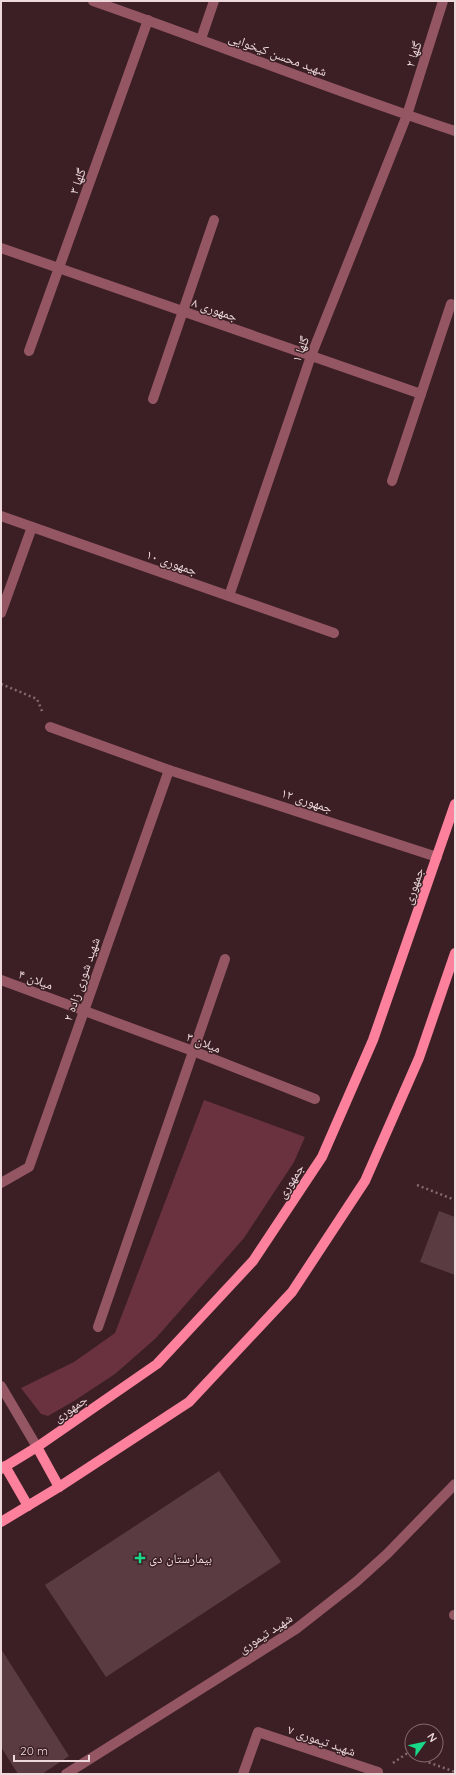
<svg xmlns="http://www.w3.org/2000/svg" width="456" height="1775" font-family="Quicksand,'Noto Naskh Arabic',sans-serif">
  <style>
    .green { fill: #69323e }
    .building { fill: #5a3b41 }
    .lines { fill: none; stroke-linecap: round; stroke-linejoin: round }
    .path { stroke: #836a6f; stroke-width: 2.5; stroke-dasharray: 2 3; stroke-linecap: butt }
    .minor { stroke: #935662; stroke-width: 10 }
    .major { stroke: #fd809c; stroke-width: 10 }
    .poi-dot { fill: #19d988; stroke: #3b1f25; stroke-width: 1.5 }
    .labels { text-anchor: middle; stroke-width: 3; stroke-linejoin: round; paint-order: stroke }
    .street-label { font-size: 13px; fill: #edd9dc; stroke: #3b1f25 }
    .poi-label { font-size: 13px; fill: #edd9dc; stroke: #3b1f25; text-anchor: start }
  </style>
  <rect width="100%" height="100%" fill="#3b1f25"/>
  <path class="green" d="M 204,1100 L 305,1137 L 294,1162 L 244,1238 L 156,1338 L 115,1374 L 74,1401 L 48,1416 L 41,1414 L 21,1388 L 74,1362 L 115,1333 Z"/>
  <g class="building">
    <path d="M 439,1211 L 455,1217 L 455,1275 L 420,1262 Z"/>
    <path d="M 219,1471 L 281,1562 L 106,1677 L 45,1585 Z"/>
    <path d="M 1,1649 L 69,1756 L 42,1774 L 18,1774 L 1,1747 Z"/>
  </g>
  <g class="lines">
    <g class="path">
      <path d="M 1,684 L 37,699 L 42,711"/>
      <path d="M 417,1185 L 455,1200"/>
      <path d="M 393,1763 L 406,1754 L 455,1772"/>
    </g>
    <g class="minor">
      <path d="M 93,1 C 214,43 333,91 455,131"/>
      <path d="M 201,39 L 214,1"/>
      <path d="M 1,248 L 421,394"/>
      <path d="M 29,351 L 148,20"/>
      <path d="M 153,399 L 214,220"/>
      <path d="M 392,481 L 451,304"/>
      <path d="M 1,516 L 334,633"/>
      <path d="M 229,596 L 311,356 L 407,115 L 443,1"/>
      <path d="M 1,613 L 32,527"/>
      <path d="M 50,727 L 169,770 L 437,857"/>
      <path d="M 1,980 L 193,1051 L 315,1099"/>
      <path d="M 1,1183 L 29,1167 L 169,770"/>
      <path d="M 98,1327 L 225,959"/>
      <path d="M 1,1386 L 37,1447"/>
      <path d="M 454,1615 L 455,1615"/>
      <path d="M 66,1774 L 296,1629 L 356,1582 L 387,1554 L 455,1484"/>
      <path d="M 243,1774 L 258,1732 L 378,1772"/>
    </g>
    <g class="major">
      <path d="M 37,1447 L 59,1487"/>
      <path d="M 5,1466 L 28,1506"/>
      <path d="M 1,1469 L 37,1447 L 157,1364 L 253,1261 L 322,1157 L 373,1040 L 455,804"/>
      <path d="M 1,1522 L 59,1487 L 189,1402 L 292,1292 L 365,1181 L 419,1058 L 455,953"/>
    </g>
  </g>
  <path class="poi-dot" d="M138 1552h4v4h4v4h-4v4h-4v-4h-4v-4h4z"/>
  <g class="labels">
    <g class="street-label">
      <text transform="translate(278 54) rotate(20)" y="5">شهید محسن کیخوایی</text>
      <text transform="translate(413 54) rotate(-72)" y="5">گلها ۲</text>
      <text transform="translate(77 181) rotate(-70)" y="5">گلها ۳</text>
      <text transform="translate(215 309) rotate(19)" y="5">جمهوری ۸</text>
      <text transform="translate(300 349) rotate(-69)" y="5">گلها ۱</text>
      <text transform="translate(172 562) rotate(19)" y="5">جمهوری ۱۰</text>
      <text transform="translate(307 800) rotate(18)" y="5">جمهوری ۱۲</text>
      <text transform="translate(413 886) rotate(-71)" y="5">جمهوری</text>
      <text transform="translate(36 979) rotate(20)" y="5">میلان ۴</text>
      <text transform="translate(81 979) rotate(-71)" y="5">شهید شوری زاده ۲</text>
      <text transform="translate(204 1042) rotate(21)" y="5">میلان ۳</text>
      <text transform="translate(290 1181) rotate(-57)" y="5">جمهوری</text>
      <text transform="translate(70 1408) rotate(-34)" y="5">جمهوری</text>
      <text transform="translate(265 1633) rotate(-33)" y="5">شهید تیموری</text>
      <text transform="translate(322 1740) rotate(19)" y="5">شهید تیموری ۷</text>
    </g>
    <g class="poi-label">
      <text x="149" y="1563">بیمارستان دی</text>
    </g>
  </g>
  <rect width="456" height="1775" fill="none" stroke="#edd9dc" stroke-width="4"/>
  <g transform="translate(424 1743) rotate(57)"><circle r="19" fill="#3b1f25" stroke="#82696e"/>
  <path d="M0-3L7 15L0 10L-7 15Z" fill="#19d988"/>
  <text y="-6" font-size="11" font-weight="bold" text-anchor="middle" fill="#edd9dc">N</text>
  </g>
  <path d="M14 1755v6h75v-6" fill="none" stroke="#edd9dc" stroke-width="2"/>
  <text x="20" y="1755" font-size="12" fill="#edd9dc" stroke="#3b1f25" stroke-width="3" paint-order="stroke">20 m</text>
</svg>
